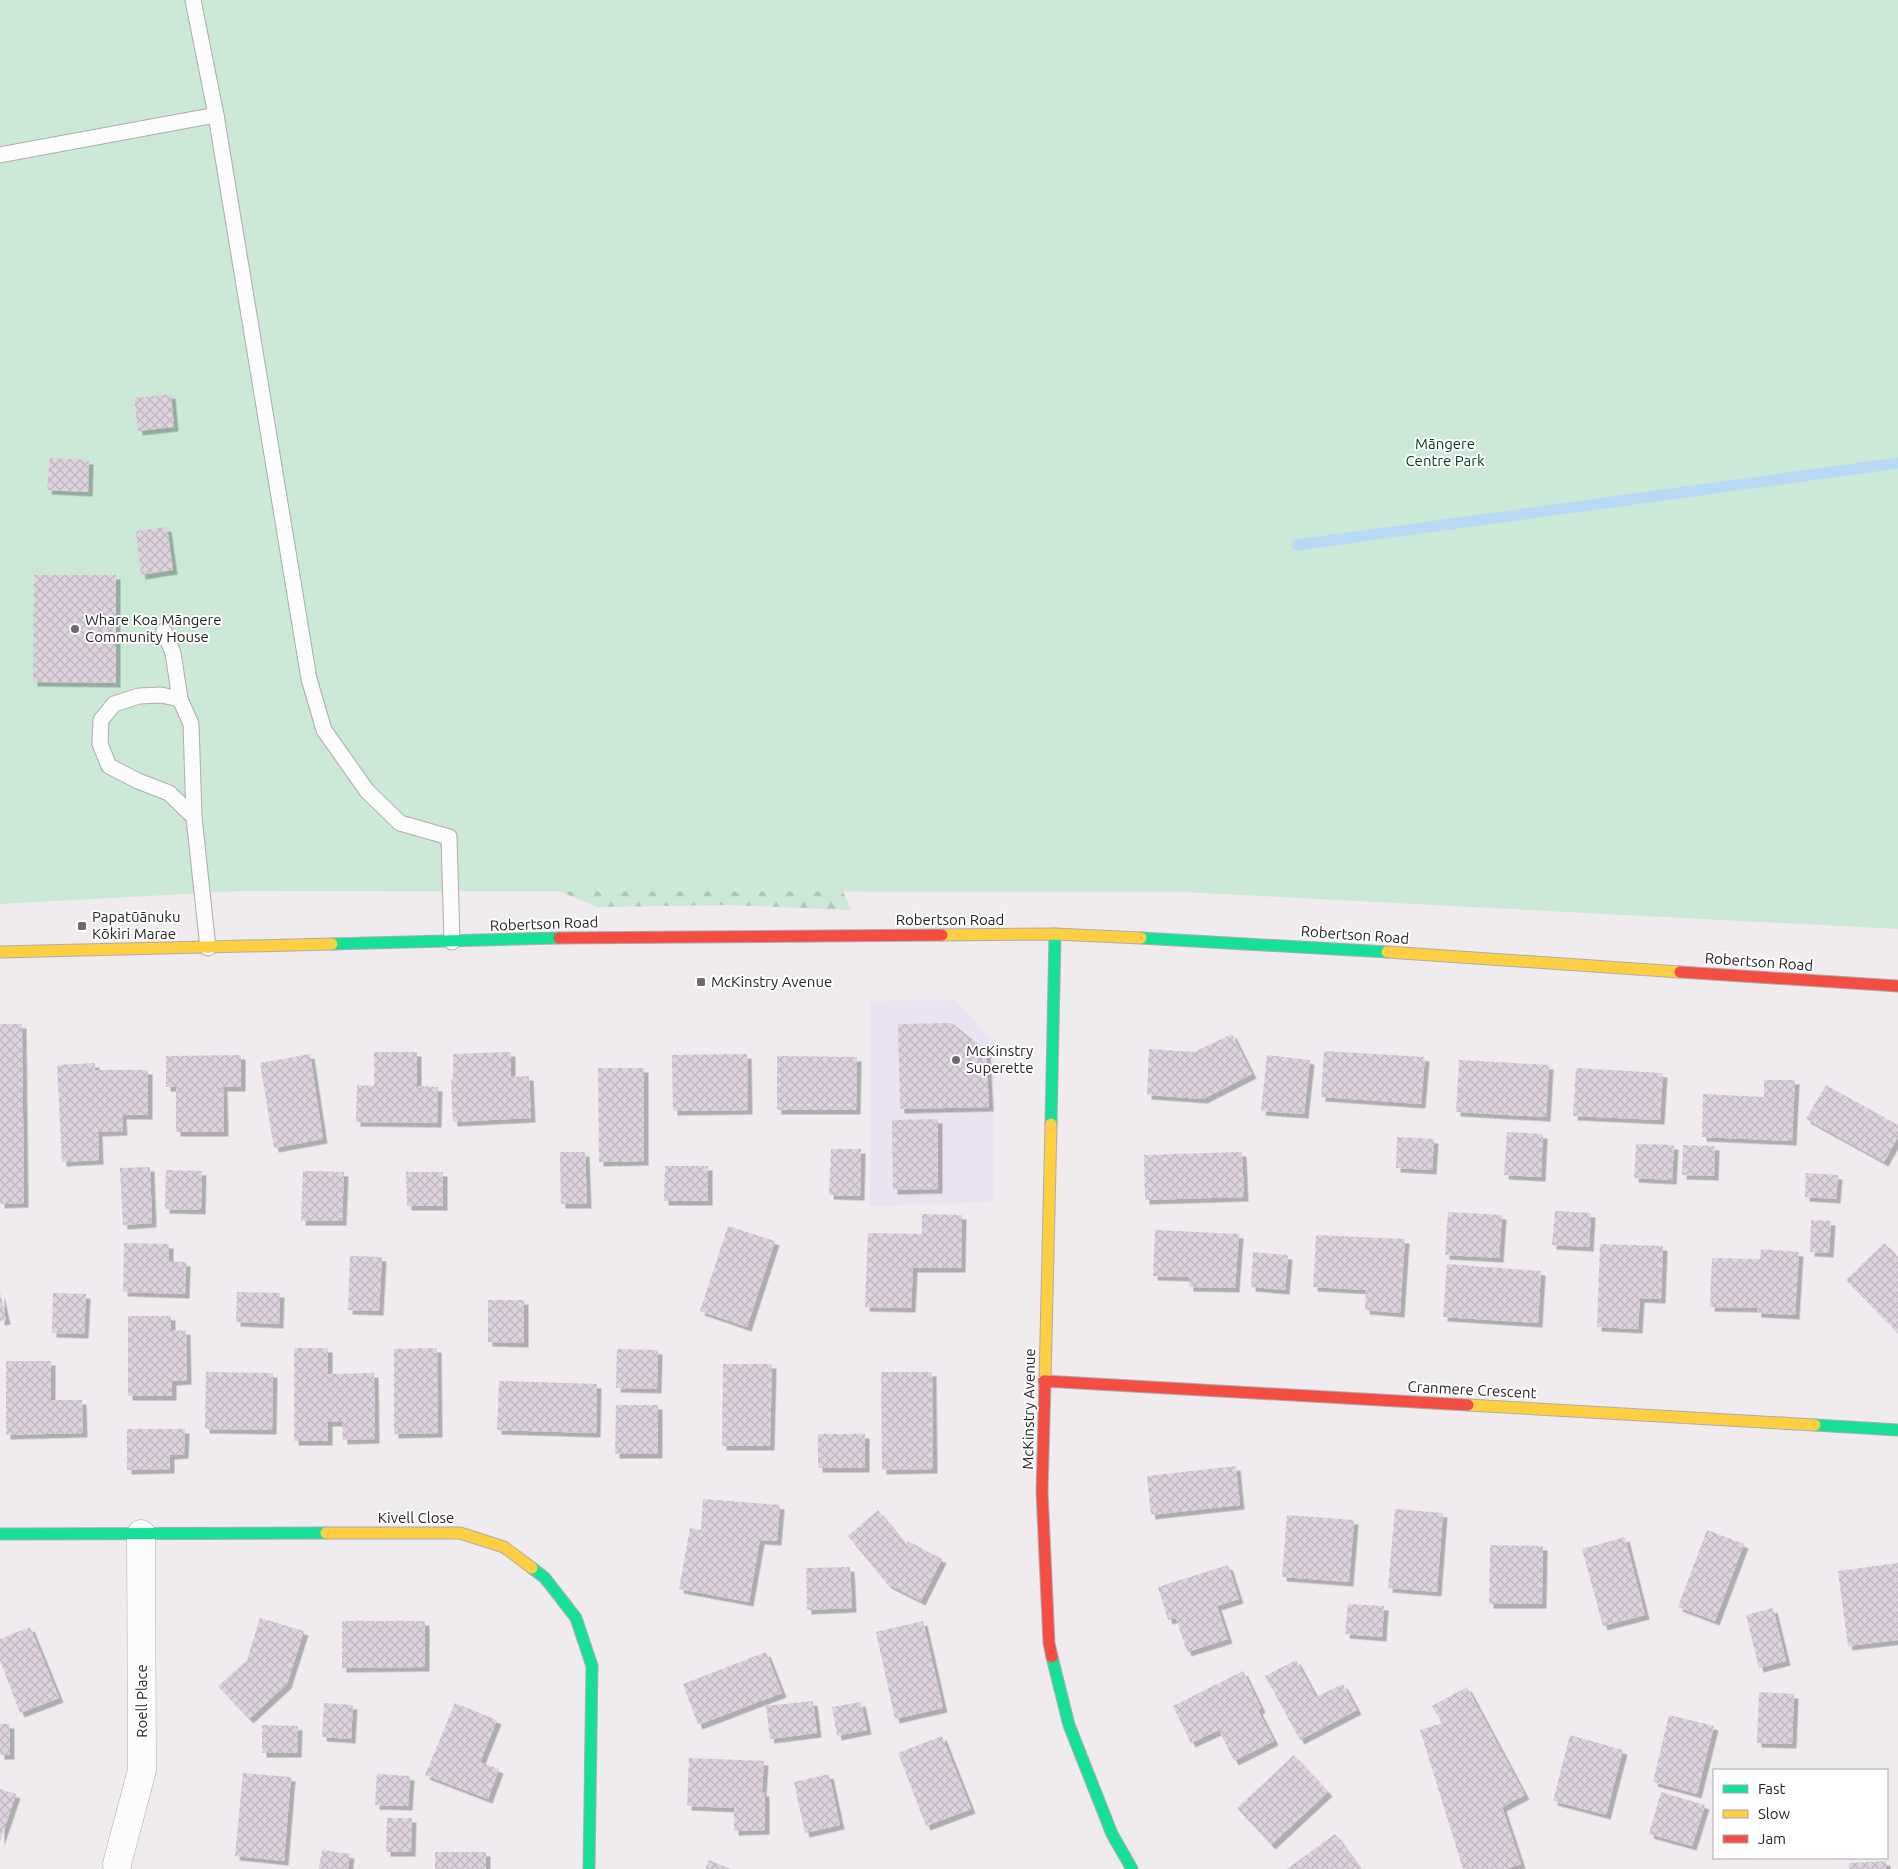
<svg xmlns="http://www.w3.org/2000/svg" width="1898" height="1869" font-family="Ubuntu,sans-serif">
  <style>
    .commercial { fill: #eae4f2 }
    .forest { fill: url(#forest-firs) }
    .park { fill: #cbe9d6 }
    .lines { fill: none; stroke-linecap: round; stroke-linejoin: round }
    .stream { stroke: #b9daf7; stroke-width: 11 }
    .building { fill: url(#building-cross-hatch); filter: url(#shadow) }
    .lane-casing { stroke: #adabad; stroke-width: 17 }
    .street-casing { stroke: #adabad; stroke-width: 29 }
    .fast-casing { stroke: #adabad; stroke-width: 13 }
    .slow-casing { stroke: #adabad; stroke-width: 13 }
    .jam-casing { stroke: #adabad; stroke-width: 13 }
    .lane { stroke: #fdfcfd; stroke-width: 15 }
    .street { stroke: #fdfcfd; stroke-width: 28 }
    .fast { stroke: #16e098; stroke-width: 11 }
    .slow { stroke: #ffcf43; stroke-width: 11 }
    .jam { stroke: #f24e42; stroke-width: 11 }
    .poi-dot { fill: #6c6a6c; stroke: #fff; stroke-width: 2 }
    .labels { text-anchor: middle; stroke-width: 4; stroke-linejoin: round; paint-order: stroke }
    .park-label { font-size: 15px; fill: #003a1f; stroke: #fff }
    .poi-label { font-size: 15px; fill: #262426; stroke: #fff; text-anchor: start }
    .street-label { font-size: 15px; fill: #262426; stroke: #fff }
  </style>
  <defs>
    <pattern id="forest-firs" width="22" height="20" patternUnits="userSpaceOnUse" patternTransform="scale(1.25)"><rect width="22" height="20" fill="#cbe9d6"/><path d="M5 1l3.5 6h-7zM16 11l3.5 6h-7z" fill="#aec8b8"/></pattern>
    <pattern id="building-cross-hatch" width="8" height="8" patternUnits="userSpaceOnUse" patternTransform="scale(1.25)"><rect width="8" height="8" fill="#ded3df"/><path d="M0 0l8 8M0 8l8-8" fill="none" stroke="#beb5bf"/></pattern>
    <filter id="shadow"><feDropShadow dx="4.5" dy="4.5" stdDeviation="0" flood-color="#0004"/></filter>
  </defs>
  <rect width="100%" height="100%" fill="#efebef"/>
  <path class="commercial" d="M 955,1000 L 995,1043 L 993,1202 L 870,1206 L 870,1001 Z"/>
  <path class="forest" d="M 515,873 L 836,876 L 851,910 L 730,905 L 598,907 Z"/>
  <path class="park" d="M 0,0 L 1898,0 L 1898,929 L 1183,892 L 240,891 L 0,904 Z"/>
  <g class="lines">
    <path class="stream" d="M 1297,545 L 1898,463"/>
  </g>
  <g class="building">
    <path d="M 171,394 L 174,427 L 138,431 L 134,398 Z"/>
    <path d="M 50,458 L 89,460 L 88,492 L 47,490 Z"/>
    <path d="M 167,527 L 173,570 L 141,575 L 136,531 Z"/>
    <path d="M 34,575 L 116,575 L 116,683 L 33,682 Z"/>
    <path d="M 952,1023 L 986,1050 L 989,1107 L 900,1109 L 898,1024 Z"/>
    <path d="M 0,1024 L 22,1024 L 24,1203 L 0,1204 Z"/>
    <path d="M 1232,1034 L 1252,1074 L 1203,1099 L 1147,1095 L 1149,1049 L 1194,1052 Z"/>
    <path d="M 1324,1051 L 1425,1057 L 1421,1104 L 1321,1097 Z"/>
    <path d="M 374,1052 L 417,1052 L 417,1086 L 438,1087 L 437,1123 L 356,1122 L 357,1085 L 374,1086 Z"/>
    <path d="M 511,1052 L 511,1077 L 529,1076 L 531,1118 L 453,1122 L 451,1080 L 453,1079 L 453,1054 Z"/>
    <path d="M 310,1054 L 323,1139 L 274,1148 L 260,1063 Z"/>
    <path d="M 747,1054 L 748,1110 L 673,1111 L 672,1055 Z"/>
    <path d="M 241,1055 L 241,1087 L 223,1087 L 224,1132 L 176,1132 L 176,1087 L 166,1087 L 166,1056 Z"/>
    <path d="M 1267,1055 L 1310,1060 L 1304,1114 L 1261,1111 Z"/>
    <path d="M 777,1056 L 857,1057 L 856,1110 L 777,1110 Z"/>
    <path d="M 1459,1060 L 1549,1065 L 1546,1117 L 1456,1112 Z"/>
    <path d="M 95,1063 L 95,1070 L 148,1070 L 148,1115 L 122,1115 L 123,1131 L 98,1132 L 99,1160 L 62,1162 L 57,1065 Z"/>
    <path d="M 598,1068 L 644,1068 L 644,1161 L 599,1162 Z"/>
    <path d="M 1576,1068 L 1663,1073 L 1660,1120 L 1573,1116 Z"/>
    <path d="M 1764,1080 L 1795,1080 L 1792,1141 L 1702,1137 L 1703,1094 L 1764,1097 Z"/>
    <path d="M 1826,1085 L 1898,1125 L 1898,1137 L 1884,1162 L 1806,1119 Z"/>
    <path d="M 938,1119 L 938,1189 L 893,1190 L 892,1120 Z"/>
    <path d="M 1507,1132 L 1543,1134 L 1541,1177 L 1504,1175 Z"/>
    <path d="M 1397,1137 L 1434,1139 L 1432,1170 L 1396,1168 Z"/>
    <path d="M 1636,1144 L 1674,1145 L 1672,1180 L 1634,1178 Z"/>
    <path d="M 1683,1145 L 1715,1146 L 1714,1176 L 1682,1175 Z"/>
    <path d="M 831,1149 L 861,1149 L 860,1196 L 829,1195 Z"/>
    <path d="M 560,1152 L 585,1152 L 587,1204 L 561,1204 Z"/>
    <path d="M 1242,1152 L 1244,1197 L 1145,1200 L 1144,1155 Z"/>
    <path d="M 665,1166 L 708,1166 L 708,1201 L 664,1201 Z"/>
    <path d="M 150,1167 L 152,1223 L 123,1225 L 120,1168 Z"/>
    <path d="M 166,1170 L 202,1171 L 201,1210 L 165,1209 Z"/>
    <path d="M 303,1171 L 344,1172 L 342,1221 L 301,1221 Z"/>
    <path d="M 406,1172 L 443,1172 L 443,1206 L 407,1206 Z"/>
    <path d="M 1806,1173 L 1838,1175 L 1836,1199 L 1805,1197 Z"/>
    <path d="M 1555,1211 L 1591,1213 L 1589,1247 L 1552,1245 Z"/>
    <path d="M 1448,1212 L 1502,1215 L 1499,1258 L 1445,1255 Z"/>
    <path d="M 922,1214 L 962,1215 L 961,1268 L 913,1268 L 911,1308 L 865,1307 L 868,1233 L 922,1234 Z"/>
    <path d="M 1811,1220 L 1831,1221 L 1829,1253 L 1810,1252 Z"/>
    <path d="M 728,1226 L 775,1241 L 747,1327 L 700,1311 Z"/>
    <path d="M 1155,1230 L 1239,1234 L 1235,1288 L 1189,1287 L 1189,1277 L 1153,1276 Z"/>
    <path d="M 1316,1235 L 1405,1239 L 1400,1313 L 1365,1310 L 1366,1290 L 1313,1287 Z"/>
    <path d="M 124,1243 L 169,1244 L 169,1261 L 186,1262 L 185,1294 L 123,1292 Z"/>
    <path d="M 1884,1243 L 1898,1257 L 1898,1333 L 1846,1280 Z"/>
    <path d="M 1600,1244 L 1663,1246 L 1661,1299 L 1640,1298 L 1638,1329 L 1597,1327 Z"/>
    <path d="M 1761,1249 L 1799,1252 L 1795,1315 L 1757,1313 L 1757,1308 L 1710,1307 L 1712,1258 L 1760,1259 Z"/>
    <path d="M 1253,1252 L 1288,1255 L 1285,1290 L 1251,1287 Z"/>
    <path d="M 350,1256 L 382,1257 L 379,1311 L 348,1310 Z"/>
    <path d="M 1447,1264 L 1541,1271 L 1538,1323 L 1443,1317 Z"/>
    <path d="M 0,1292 L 6,1320 L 0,1321 Z"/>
    <path d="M 237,1292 L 280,1293 L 279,1324 L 236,1322 Z"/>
    <path d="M 53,1293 L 86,1294 L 84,1334 L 52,1333 Z"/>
    <path d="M 488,1300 L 524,1300 L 524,1343 L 488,1342 Z"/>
    <path d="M 128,1316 L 171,1316 L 171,1331 L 186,1330 L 187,1380 L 172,1381 L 172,1396 L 128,1396 Z"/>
    <path d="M 294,1348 L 328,1348 L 328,1374 L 374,1373 L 375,1439 L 343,1440 L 342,1422 L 328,1422 L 328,1441 L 294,1441 Z"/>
    <path d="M 437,1348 L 438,1433 L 394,1434 L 394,1349 Z"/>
    <path d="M 617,1349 L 658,1350 L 657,1389 L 616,1388 Z"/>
    <path d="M 6,1361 L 51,1361 L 51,1400 L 82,1400 L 83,1433 L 6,1435 Z"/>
    <path d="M 723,1364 L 772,1364 L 770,1446 L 722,1446 Z"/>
    <path d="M 206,1372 L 273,1373 L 272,1430 L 205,1429 Z"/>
    <path d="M 881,1372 L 932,1372 L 933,1469 L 882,1470 Z"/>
    <path d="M 499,1381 L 597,1384 L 596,1433 L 497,1430 Z"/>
    <path d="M 616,1405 L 658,1405 L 658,1454 L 615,1454 Z"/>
    <path d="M 127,1429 L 185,1429 L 184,1454 L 170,1455 L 170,1469 L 127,1470 Z"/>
    <rect x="818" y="1434" width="47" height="34"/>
    <path d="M 1236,1466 L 1240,1505 L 1151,1515 L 1147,1476 Z"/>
    <path d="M 703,1499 L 780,1505 L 777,1541 L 760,1540 L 749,1602 L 679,1589 L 690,1528 L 701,1530 Z"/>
    <path d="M 1395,1509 L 1443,1513 L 1437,1592 L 1388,1588 Z"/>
    <path d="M 878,1510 L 906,1545 L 908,1541 L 942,1559 L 921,1601 L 887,1584 L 848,1536 Z"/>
    <path d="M 1287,1515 L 1354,1520 L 1349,1582 L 1282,1577 Z"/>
    <path d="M 1707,1530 L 1744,1544 L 1715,1621 L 1678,1607 Z"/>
    <path d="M 1625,1537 L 1645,1615 L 1603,1626 L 1582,1549 Z"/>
    <path d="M 1490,1545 L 1543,1546 L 1542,1604 L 1489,1604 Z"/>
    <path d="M 1898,1563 L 1898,1640 L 1848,1646 L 1838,1571 Z"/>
    <path d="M 1228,1565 L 1239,1599 L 1217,1606 L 1228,1639 L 1187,1652 L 1176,1618 L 1168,1620 L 1158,1587 Z"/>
    <path d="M 850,1567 L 852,1608 L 807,1610 L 806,1568 Z"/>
    <path d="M 1348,1604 L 1384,1606 L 1382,1637 L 1345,1634 Z"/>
    <path d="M 1773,1608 L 1786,1661 L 1759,1668 L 1746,1615 Z"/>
    <path d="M 260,1618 L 304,1631 L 287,1684 L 249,1719 L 218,1686 L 247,1660 Z"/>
    <path d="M 342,1621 L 425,1621 L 425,1667 L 342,1668 Z"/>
    <path d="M 923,1621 L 943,1708 L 895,1719 L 876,1632 Z"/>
    <path d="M 30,1627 L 59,1698 L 20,1713 L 0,1660 L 0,1639 Z"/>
    <path d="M 766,1652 L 782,1693 L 698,1725 L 683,1684 Z"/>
    <path d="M 1296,1660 L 1316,1697 L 1343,1684 L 1357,1710 L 1300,1740 L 1265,1676 Z"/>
    <path d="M 1243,1671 L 1261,1708 L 1258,1710 L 1274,1741 L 1234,1761 L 1219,1730 L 1191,1743 L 1173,1706 Z"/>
    <path d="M 1467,1687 L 1525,1795 L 1502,1807 L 1521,1864 L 1506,1869 L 1463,1869 L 1420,1730 L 1442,1723 L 1432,1706 Z"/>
    <path d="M 1759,1692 L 1794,1694 L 1792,1744 L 1757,1743 Z"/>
    <path d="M 813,1701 L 817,1733 L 770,1739 L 766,1706 Z"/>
    <path d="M 861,1702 L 867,1730 L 837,1736 L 832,1707 Z"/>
    <path d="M 324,1703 L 353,1705 L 351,1739 L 322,1737 Z"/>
    <path d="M 455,1703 L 497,1720 L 480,1762 L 499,1769 L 488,1799 L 425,1775 Z"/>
    <path d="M 1669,1715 L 1714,1726 L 1697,1794 L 1653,1782 Z"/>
    <rect x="0" y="1724" width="10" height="31"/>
    <path d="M 262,1725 L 298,1726 L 297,1753 L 262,1753 Z"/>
    <path d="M 1570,1735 L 1623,1750 L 1606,1815 L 1553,1801 Z"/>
    <path d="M 942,1736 L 971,1809 L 926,1826 L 898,1753 Z"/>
    <path d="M 1294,1755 L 1328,1792 L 1271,1845 L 1237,1808 Z"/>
    <path d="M 689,1758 L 764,1761 L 762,1792 L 765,1792 L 765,1830 L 734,1831 L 734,1808 L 687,1806 Z"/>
    <path d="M 243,1773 L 291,1777 L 284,1861 L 235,1856 Z"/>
    <path d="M 377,1774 L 410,1776 L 408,1806 L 375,1805 Z"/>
    <path d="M 829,1774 L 840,1825 L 805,1833 L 794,1782 Z"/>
    <path d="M 0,1789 L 16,1794 L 0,1841 Z"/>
    <path d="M 1661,1792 L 1705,1805 L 1692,1846 L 1649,1834 Z"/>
    <path d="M 387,1818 L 412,1818 L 411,1852 L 386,1852 Z"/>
    <path d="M 1335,1834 L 1360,1869 L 1287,1869 Z"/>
    <path d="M 322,1850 L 350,1854 L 348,1869 L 319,1869 Z"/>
    <rect x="435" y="1852" width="51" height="17"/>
    <path d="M 709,1860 L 731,1869 L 705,1869 Z"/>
    <path d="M 1886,1861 L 1886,1869 L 1849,1869 L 1849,1863 Z"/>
  </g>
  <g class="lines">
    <g class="lane-casing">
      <g id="lane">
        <path d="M 193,0 L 216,115 L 309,679 L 324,730 L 367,791 L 400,823 L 449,837 L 452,942"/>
        <path d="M 0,155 L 216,115"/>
        <path d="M 164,631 L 173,653 L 180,699 L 191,724 L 194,817 L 208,948"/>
        <path d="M 180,699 L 161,695 L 139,696 L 114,704 L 101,720 L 100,744 L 109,766 L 138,781 L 169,793 L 194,817"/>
      </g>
    </g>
    <g class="street-casing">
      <path id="street" d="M 117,1864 L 142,1770 L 141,1534"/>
    </g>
    <g class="fast-casing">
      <g id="fast">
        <path d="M 1141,938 L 1387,952"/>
        <path d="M 332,944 L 559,938"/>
        <path d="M 1051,1124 L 1055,934"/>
        <path d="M 1815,1425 L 1898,1430"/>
        <path d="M 0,1534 L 326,1533"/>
        <path d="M 532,1568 L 545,1578 L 576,1618 L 592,1666 L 589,1869"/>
        <path d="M 1052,1657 L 1069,1725 L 1112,1834 L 1132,1869"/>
      </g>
    </g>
    <g class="slow-casing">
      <g id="slow">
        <path d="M 942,935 L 1055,934 L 1141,938"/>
        <path d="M 0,952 L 332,944"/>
        <path d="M 1387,952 L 1680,972"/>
        <path d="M 1045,1381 L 1051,1124"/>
        <path d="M 1468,1405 L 1815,1425"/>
        <path d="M 326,1533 L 460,1533 L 504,1547 L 532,1568"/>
      </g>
    </g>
    <g class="jam-casing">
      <g id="jam">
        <path d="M 559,938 L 942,935"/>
        <path d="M 1680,972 L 1898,986"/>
        <path d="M 1044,1381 L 1468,1405"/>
        <path d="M 1045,1381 L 1042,1492 L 1049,1643 L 1052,1657"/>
      </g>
    </g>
    <use href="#lane" class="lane"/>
    <use href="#street" class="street"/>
    <use href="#fast" class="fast"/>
    <use href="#slow" class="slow"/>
    <use href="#jam" class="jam"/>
  </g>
  <g class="poi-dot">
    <circle cx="75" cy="629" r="5"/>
    <rect x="77" y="921" width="10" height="10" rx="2.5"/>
    <rect x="696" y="977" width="10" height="10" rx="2.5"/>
    <circle cx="956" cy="1060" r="5"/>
  </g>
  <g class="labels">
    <g class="park-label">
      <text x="1445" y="449">Māngere<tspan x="1445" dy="17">Centre Park</tspan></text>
    </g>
    <g class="poi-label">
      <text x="85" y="625">Whare Koa Māngere<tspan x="85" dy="17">Community House</tspan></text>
      <text x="92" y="922">Papatūānuku<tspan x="92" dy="17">Kōkiri Marae</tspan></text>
      <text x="711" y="987">McKinstry Avenue</text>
      <text x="966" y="1056">McKinstry<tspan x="966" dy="17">Superette</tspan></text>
    </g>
    <g class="street-label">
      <text x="950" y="925">Robertson Road</text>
      <text transform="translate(544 924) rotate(-2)" y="5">Robertson Road</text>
      <text transform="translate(1355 935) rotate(4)" y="5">Robertson Road</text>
      <text transform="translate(1759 962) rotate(4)" y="5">Robertson Road</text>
      <text transform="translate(1472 1390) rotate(3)" y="5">Cranmere Crescent</text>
      <text transform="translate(1029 1409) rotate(-89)" y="5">McKinstry Avenue</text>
      <text x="416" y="1523">Kivell Close</text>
      <text transform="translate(142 1701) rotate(-90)" y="5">Roell Place</text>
    </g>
  </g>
  <rect x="1713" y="1769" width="175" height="90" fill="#ffffff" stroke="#a8a7a8"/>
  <rect x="1723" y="1785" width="25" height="8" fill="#16e098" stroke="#a8a7a8"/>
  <text x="1758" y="1794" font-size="15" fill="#262426">Fast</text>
  <rect x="1723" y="1810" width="25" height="8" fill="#ffcf43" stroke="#a8a7a8"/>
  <text x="1758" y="1819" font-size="15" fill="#262426">Slow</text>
  <rect x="1723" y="1835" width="25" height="8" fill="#f24e42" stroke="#a8a7a8"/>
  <text x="1758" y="1844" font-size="15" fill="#262426">Jam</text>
</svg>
